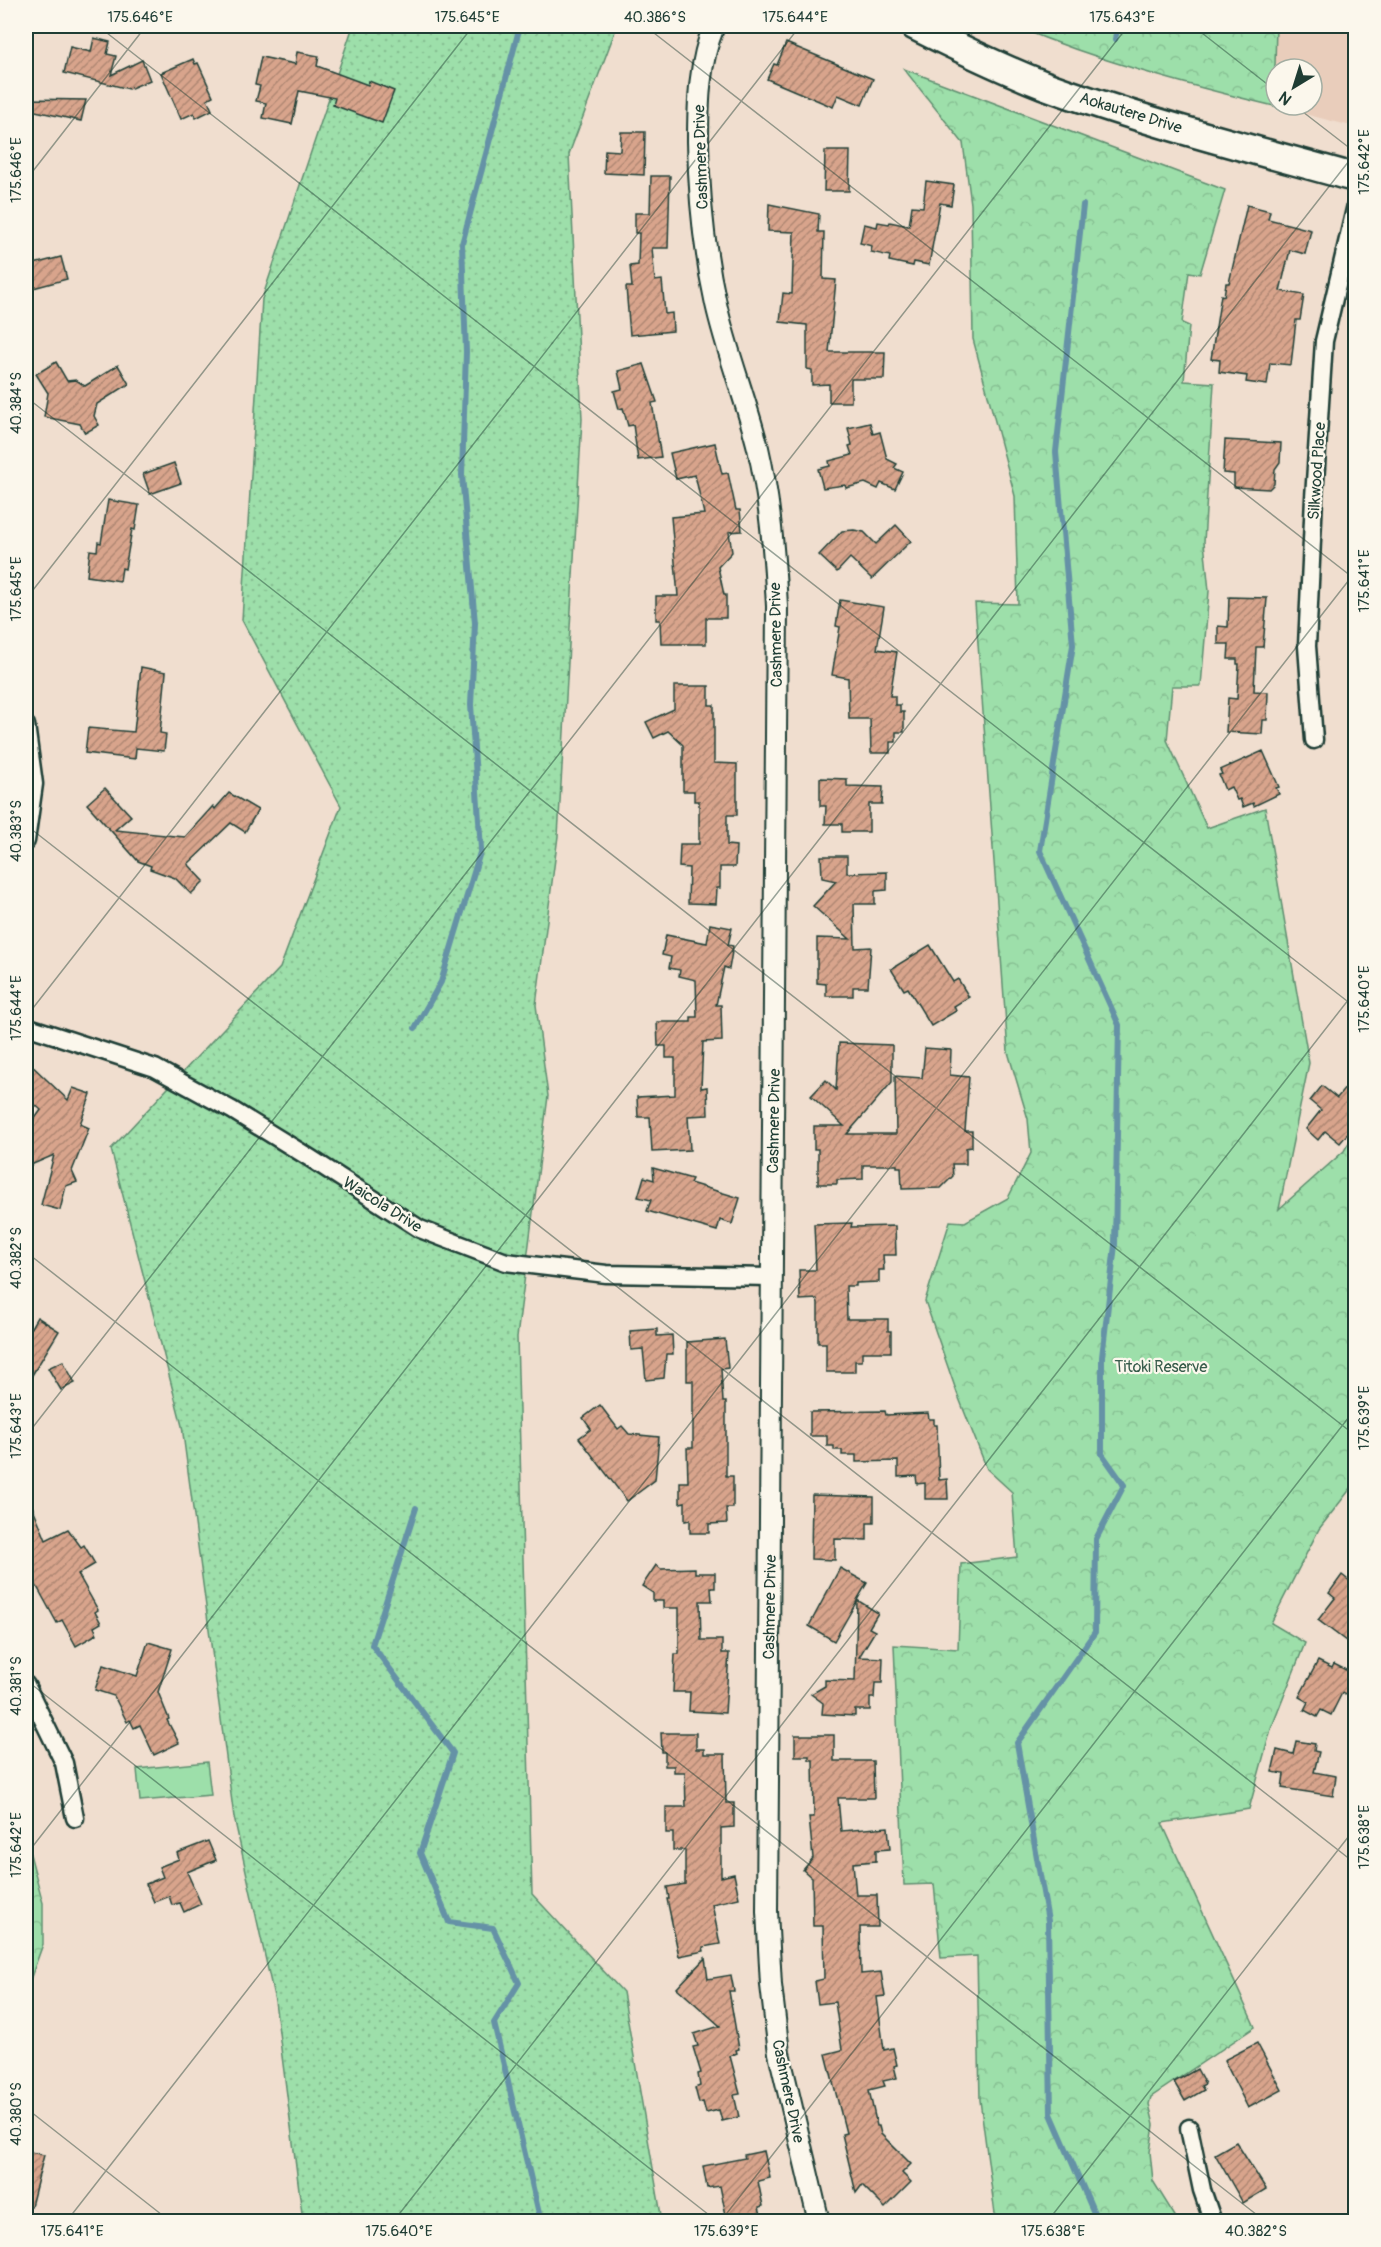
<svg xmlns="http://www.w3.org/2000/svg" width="1381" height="2247" font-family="Pangolin,sans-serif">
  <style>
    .built { fill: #e9cdbb; fill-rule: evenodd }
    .green { fill: url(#green-dots); stroke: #5e8e6f; stroke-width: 1.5 }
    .forest { fill: url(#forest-crowns); stroke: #5e8e6f; stroke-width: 1.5 }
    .pitch { fill: #9ddfaa; stroke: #5e8e6f; stroke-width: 1.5 }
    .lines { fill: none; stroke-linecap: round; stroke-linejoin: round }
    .stream { stroke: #6592a6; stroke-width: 6 }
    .building { fill: url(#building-hatch); stroke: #1f3d34; stroke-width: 1.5 }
    .minor-casing { stroke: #1f3d34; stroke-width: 21 }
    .tertiary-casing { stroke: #1f3d34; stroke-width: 24 }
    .trunk-casing { stroke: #1f3d34; stroke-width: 32 }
    .minor { stroke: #fbf7ec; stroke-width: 16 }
    .tertiary { stroke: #fbf7ec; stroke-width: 20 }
    .trunk { stroke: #fbf7ec; stroke-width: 27 }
    .ticks { fill: none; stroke: #1f3d34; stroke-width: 1.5; stroke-opacity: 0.45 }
    .labels { text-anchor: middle; stroke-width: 4.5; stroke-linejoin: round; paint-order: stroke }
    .street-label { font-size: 16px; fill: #1f3d34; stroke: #fbf7ec }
    .park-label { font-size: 16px; fill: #385d4c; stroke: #fbf7ec }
    .neatline { fill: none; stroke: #1f3d34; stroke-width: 2 }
    .ticks-label { font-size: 15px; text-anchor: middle; fill: #1f3d34 }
  </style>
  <defs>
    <pattern id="green-dots" width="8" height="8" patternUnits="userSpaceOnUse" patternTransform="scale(1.5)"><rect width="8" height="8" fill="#9ddfaa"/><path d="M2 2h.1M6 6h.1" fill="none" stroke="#87c093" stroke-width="1.8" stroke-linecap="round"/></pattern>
    <pattern id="forest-crowns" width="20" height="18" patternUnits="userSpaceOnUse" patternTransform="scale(1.5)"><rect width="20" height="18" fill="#9ddfaa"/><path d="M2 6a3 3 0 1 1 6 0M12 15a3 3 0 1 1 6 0" fill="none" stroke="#87c093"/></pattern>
    <pattern id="building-hatch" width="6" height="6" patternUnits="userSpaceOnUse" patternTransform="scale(1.5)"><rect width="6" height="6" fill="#d8a48c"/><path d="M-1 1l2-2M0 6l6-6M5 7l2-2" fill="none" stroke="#af8773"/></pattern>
  </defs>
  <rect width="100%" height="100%" fill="#f0decf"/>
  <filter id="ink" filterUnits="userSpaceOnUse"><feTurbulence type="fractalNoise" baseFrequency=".0167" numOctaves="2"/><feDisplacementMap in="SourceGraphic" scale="12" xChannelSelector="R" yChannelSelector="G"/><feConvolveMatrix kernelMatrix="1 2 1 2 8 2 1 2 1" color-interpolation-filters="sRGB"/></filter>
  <g filter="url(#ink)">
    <path class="built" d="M 1276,26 L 1355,26 L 1355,127 L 1274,106 ZM 1276,69 L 1312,69 L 1312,105 L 1276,105 Z"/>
    <path class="green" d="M 353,26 L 617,26 L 569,154 L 582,419 L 558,836 L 536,1005 L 548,1096 L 517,1337 L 532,1894 L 623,1992 L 662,2221 L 303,2221 L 275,2001 L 234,1817 L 182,1426 L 111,1149 L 280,968 L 341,806 L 242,620 L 262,299 Z"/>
    <g class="forest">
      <path d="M 1015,26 L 1276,26 L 1274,106 C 1187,85 1098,61 1015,26 Z"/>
      <path d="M 904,69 L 1225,190 L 1200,274 L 1189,272 L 1182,323 L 1189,326 L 1184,381 L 1214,383 L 1204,542 L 1209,591 L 1201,686 L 1172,686 L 1167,740 L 1207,828 L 1265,808 L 1309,1063 L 1279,1209 L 1344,1151 L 1355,1132 L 1355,1483 L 1319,1529 L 1271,1623 L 1305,1643 L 1271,1729 L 1249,1809 L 1162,1823 L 1255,2027 L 1151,2097 L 1149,2104 L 1154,2125 L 1150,2152 L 1153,2181 L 1178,2221 L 1005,2222 L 995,2214 L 980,2100 L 977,1956 L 941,1958 L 934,1884 L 904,1885 L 894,1645 L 958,1649 L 961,1564 L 1017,1557 L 1012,1492 L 987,1469 L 957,1393 L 925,1301 L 950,1221 L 965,1222 L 1008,1198 L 1031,1153 L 1028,1119 L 1008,1052 L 975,603 L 1018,604 L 1015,496 L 973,339 L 971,204 L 963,143 Z"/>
      <path d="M 26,1839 L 43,1903 L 43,1944 L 26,1991 Z"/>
    </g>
    <path class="pitch" d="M 207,1762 L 211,1795 L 140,1801 L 137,1769 Z"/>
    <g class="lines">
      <g class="stream">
        <path d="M 1115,39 L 1118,26"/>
        <path d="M 1083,205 L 1056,452 L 1073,645 L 1040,851 L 1119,1025 L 1115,1245 L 1102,1357 L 1102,1454 L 1124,1485 L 1096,1539 L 1095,1632 L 1017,1743 L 1048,1921 L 1051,2114 L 1098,2222"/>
        <path d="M 415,1028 L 441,982 L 481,849 L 471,705 L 475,623 L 462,475 L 466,352 L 462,244 L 520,26"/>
        <path d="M 416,1508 L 372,1645 L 453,1753 L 420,1853 L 449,1922 L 493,1928 L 519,1983 L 494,2023 L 541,2222"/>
      </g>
    </g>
    <g class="building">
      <path d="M 94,38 L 110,42 L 107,54 L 116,56 L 111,75 L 142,60 L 150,80 L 129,89 L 64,73 L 70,47 L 91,52 Z"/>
      <path d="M 786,43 L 873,79 L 862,105 L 838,95 L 833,107 L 767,79 L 774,64 L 777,65 Z"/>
      <path d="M 297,52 L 319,56 L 317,66 L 368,85 L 369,81 L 394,91 L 382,123 L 333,105 L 335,98 L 299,91 L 292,124 L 263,118 L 266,103 L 256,101 L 260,86 L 255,85 L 261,57 L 295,64 Z"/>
      <path d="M 193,59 L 195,64 L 198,63 L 213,96 L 207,99 L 212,110 L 196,118 L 194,113 L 181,119 L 161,73 Z"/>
      <path d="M 26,99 L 86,100 L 81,121 L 26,109 Z"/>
      <path d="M 621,132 L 645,132 L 644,175 L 604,173 L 605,150 L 620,151 Z"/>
      <path d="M 825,151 L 850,151 L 849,191 L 824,191 Z"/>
      <path d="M 651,176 L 670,176 L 668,248 L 652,248 L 655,281 L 662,280 L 665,314 L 672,313 L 673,331 L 630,335 L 626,287 L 632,287 L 630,266 L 638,265 L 639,233 L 635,233 L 635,213 L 650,213 Z"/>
      <path d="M 926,181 L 954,185 L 951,205 L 940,203 L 929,265 L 914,262 L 913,266 L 889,261 L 890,256 L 871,252 L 872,246 L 860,243 L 864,224 L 877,227 L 878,222 L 889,224 L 890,222 L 909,226 L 912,206 L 923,207 Z"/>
      <path d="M 769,204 L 819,214 L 818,232 L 824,232 L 823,279 L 836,280 L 829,352 L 885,352 L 884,379 L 851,379 L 851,402 L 829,402 L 829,384 L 812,385 L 812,370 L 807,369 L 807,325 L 780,322 L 783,293 L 792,294 L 794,232 L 768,231 Z"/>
      <path d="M 1247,205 L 1270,211 L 1268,219 L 1311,230 L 1305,254 L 1290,250 L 1280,291 L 1304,295 L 1300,320 L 1296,320 L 1291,365 L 1270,363 L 1267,385 L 1246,382 L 1247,376 L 1219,372 L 1220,360 L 1211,359 L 1221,295 L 1224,296 L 1226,283 L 1229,283 Z"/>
      <path d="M 61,257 L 67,279 L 26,290 L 26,266 Z"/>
      <path d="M 56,362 L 67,381 L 76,380 L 85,386 L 118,365 L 129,384 L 97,404 L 94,416 L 99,425 L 85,433 L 80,424 L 44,417 L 48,393 L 36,374 Z"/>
      <path d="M 644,364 L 657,402 L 652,403 L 661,457 L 638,460 L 633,425 L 628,426 L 623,408 L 619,409 L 614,391 L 622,389 L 618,371 Z"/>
      <path d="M 870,423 L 873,434 L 880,432 L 887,459 L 897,464 L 894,468 L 903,472 L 895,489 L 881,483 L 878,489 L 865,483 L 846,488 L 845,485 L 823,488 L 818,469 L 830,466 L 829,461 L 852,455 L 849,446 L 852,445 L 848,428 Z"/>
      <path d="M 1225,440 L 1281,443 L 1280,462 L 1275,469 L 1274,484 L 1269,489 L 1234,487 L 1234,474 L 1223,473 Z"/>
      <path d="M 715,443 L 722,474 L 728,473 L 736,510 L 740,510 L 742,531 L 729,532 L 732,552 L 718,567 L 724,595 L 726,595 L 726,618 L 706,618 L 706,644 L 661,644 L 660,620 L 656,620 L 656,596 L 678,596 L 671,517 L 704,514 L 695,475 L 676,479 L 670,453 Z"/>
      <path d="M 174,463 L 181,483 L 150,494 L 143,474 Z"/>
      <path d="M 108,500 L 139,505 L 135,530 L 132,529 L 125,569 L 122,568 L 120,581 L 87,576 L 90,550 L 97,551 L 98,542 L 101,543 Z"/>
      <path d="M 896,525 L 911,541 L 872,579 L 850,558 L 837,572 L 819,555 L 842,531 L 854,530 L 864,532 L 876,544 Z"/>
      <path d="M 1229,597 L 1267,598 L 1263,647 L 1256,647 L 1254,691 L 1268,692 L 1267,720 L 1263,720 L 1262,734 L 1226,732 L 1228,698 L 1237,699 L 1239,664 L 1237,664 L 1237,659 L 1228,659 L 1229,644 L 1218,644 L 1218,626 L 1228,627 Z"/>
      <path d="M 840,600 L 884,607 L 877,649 L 897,652 L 890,696 L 895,696 L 895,705 L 900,705 L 900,712 L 904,712 L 904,732 L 896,732 L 896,742 L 890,742 L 890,753 L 871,753 L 870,719 L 849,719 L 848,678 L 832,675 L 840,627 L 836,626 Z"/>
      <path d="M 141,667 L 166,672 L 160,733 L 166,734 L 164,751 L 136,748 L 135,759 L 85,753 L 88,728 L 134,732 Z"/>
      <path d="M 674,686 L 709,686 L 709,705 L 714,705 L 714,763 L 737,764 L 737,815 L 727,815 L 727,845 L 736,846 L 735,867 L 720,867 L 720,888 L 717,888 L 716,904 L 688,903 L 689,868 L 679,867 L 680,844 L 699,844 L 699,801 L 694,801 L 694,791 L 683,791 L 683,745 L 668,731 L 654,738 L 646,722 L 674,709 Z"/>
      <path d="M 1263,751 L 1279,787 L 1276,788 L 1279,794 L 1254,806 L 1253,803 L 1243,807 L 1240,799 L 1237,800 L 1231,787 L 1225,790 L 1219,775 L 1222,774 L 1220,770 Z"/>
      <path d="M 820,778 L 847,779 L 847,786 L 883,787 L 882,804 L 869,804 L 869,832 L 842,832 L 842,824 L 825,824 L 826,806 L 820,806 Z"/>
      <path d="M 105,788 L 131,816 L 115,830 L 185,837 L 213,806 L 215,809 L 229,793 L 258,810 L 245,832 L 231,823 L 188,864 L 204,881 L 191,894 L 175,878 L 150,869 L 151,866 L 138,861 L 87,804 Z"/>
      <path d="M 821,856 L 847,856 L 847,873 L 887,872 L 887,890 L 875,891 L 875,904 L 854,904 L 855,948 L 871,947 L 868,987 L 853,987 L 853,996 L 826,996 L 826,984 L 817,983 L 817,938 L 850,939 L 813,906 L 836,881 L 822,878 Z"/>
      <path d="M 710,924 L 732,928 L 728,945 L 733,946 L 729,969 L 724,967 L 716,1005 L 721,1005 L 722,1041 L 703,1042 L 701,1088 L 707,1087 L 708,1115 L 688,1116 L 690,1150 L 652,1152 L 650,1117 L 638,1117 L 637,1097 L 675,1095 L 675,1058 L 666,1058 L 666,1046 L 658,1046 L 657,1022 L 691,1022 L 691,1017 L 697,1017 L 696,980 L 679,976 L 680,970 L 669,968 L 671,957 L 662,955 L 666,935 L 707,943 Z"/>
      <path d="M 930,945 L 953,982 L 958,979 L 969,997 L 954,1006 L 956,1011 L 931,1026 L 908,988 L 904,990 L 891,969 Z"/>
      <path d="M 839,1043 L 892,1045 L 892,1082 L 847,1134 L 896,1134 L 895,1076 L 922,1078 L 925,1048 L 951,1050 L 950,1075 L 969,1077 L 965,1131 L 972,1131 L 972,1147 L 966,1148 L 966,1164 L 952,1164 L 953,1176 L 941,1188 L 902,1189 L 901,1167 L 897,1167 L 897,1165 L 863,1165 L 863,1179 L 837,1180 L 837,1184 L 818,1184 L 818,1149 L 814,1149 L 814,1126 L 844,1126 L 811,1096 L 826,1080 L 836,1090 Z"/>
      <path d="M 26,1060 L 68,1100 L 73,1088 L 91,1094 L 80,1124 L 89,1128 L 72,1171 L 77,1182 L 66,1186 L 60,1210 L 41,1205 L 54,1155 L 26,1167 L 26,1131 L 41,1110 L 26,1096 Z"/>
      <path d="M 1356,1075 L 1356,1112 L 1348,1121 L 1354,1126 L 1340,1143 L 1325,1131 L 1318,1140 L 1306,1129 L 1321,1110 L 1310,1101 L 1322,1086 L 1337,1098 Z"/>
      <path d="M 653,1168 L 692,1179 L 690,1183 L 740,1198 L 732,1224 L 720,1220 L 717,1231 L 647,1211 L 651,1200 L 638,1197 L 644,1177 L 654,1180 Z"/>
      <path d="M 852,1223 L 851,1227 L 895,1226 L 896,1255 L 883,1255 L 884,1270 L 879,1270 L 879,1282 L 856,1283 L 856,1286 L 846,1286 L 847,1319 L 888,1319 L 888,1331 L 891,1331 L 891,1352 L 862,1352 L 862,1361 L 855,1361 L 855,1372 L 826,1372 L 826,1343 L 818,1343 L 818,1303 L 817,1299 L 800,1300 L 799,1270 L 816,1270 L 814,1224 Z"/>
      <path d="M 37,1317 L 59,1331 L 26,1385 L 26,1336 Z"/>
      <path d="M 657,1329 L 657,1336 L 672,1335 L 673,1354 L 666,1354 L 664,1378 L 646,1380 L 643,1349 L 631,1350 L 630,1331 Z"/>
      <path d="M 725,1339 L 728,1368 L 721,1369 L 723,1402 L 726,1402 L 726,1476 L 733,1476 L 733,1508 L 726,1508 L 727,1523 L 709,1524 L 709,1533 L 690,1533 L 690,1520 L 685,1521 L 685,1502 L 680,1503 L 680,1482 L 688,1482 L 687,1448 L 693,1448 L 693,1381 L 687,1381 L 687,1342 Z"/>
      <path d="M 63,1361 L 75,1383 L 61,1390 L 48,1368 Z"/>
      <path d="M 600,1405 L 618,1429 L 622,1426 L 629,1434 L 659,1437 L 655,1480 L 627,1501 L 579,1438 L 591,1429 L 583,1418 Z"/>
      <path d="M 885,1411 L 886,1415 L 928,1413 L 929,1419 L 934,1419 L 934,1425 L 937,1425 L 939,1480 L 947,1479 L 948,1499 L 925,1499 L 925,1483 L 917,1484 L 916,1476 L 898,1477 L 898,1461 L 856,1462 L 856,1455 L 842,1455 L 842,1450 L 834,1450 L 834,1446 L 827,1446 L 827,1436 L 810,1436 L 810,1412 Z"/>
      <path d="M 26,1491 L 46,1540 L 68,1529 L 81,1547 L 84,1545 L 95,1564 L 78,1574 L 98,1610 L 95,1612 L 101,1623 L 94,1627 L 97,1634 L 76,1646 L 62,1620 L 57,1623 L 30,1574 L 26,1576 Z"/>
      <path d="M 812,1495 L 874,1497 L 874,1523 L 867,1523 L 867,1540 L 835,1539 L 835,1560 L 811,1559 Z"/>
      <path d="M 656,1565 L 661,1569 L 695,1568 L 695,1573 L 715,1573 L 715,1588 L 711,1588 L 712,1601 L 700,1601 L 701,1640 L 722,1640 L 722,1653 L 729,1653 L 725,1713 L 689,1711 L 690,1692 L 673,1692 L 675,1654 L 679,1654 L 679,1608 L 663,1608 L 663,1601 L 653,1601 L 653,1593 L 642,1586 Z"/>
      <path d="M 840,1568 L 867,1583 L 857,1600 L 878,1613 L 869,1628 L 875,1631 L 859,1657 L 883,1658 L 882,1683 L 875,1683 L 874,1698 L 870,1698 L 870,1710 L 855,1710 L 855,1716 L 822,1714 L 823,1703 L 811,1694 L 825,1686 L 825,1680 L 855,1681 L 857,1601 L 834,1641 L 809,1626 Z"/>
      <path d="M 1342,1575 L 1356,1586 L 1356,1629 L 1346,1641 L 1318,1620 L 1335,1598 L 1329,1593 Z"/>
      <path d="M 148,1642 L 172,1649 L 158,1692 L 169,1719 L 167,1720 L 179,1743 L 154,1755 L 140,1725 L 134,1728 L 130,1720 L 127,1722 L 114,1696 L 95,1690 L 103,1665 L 137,1676 Z"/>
      <path d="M 1318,1661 L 1332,1668 L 1334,1664 L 1356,1675 L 1345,1695 L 1342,1693 L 1331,1715 L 1321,1710 L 1317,1717 L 1304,1710 L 1308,1702 L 1299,1697 Z"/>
      <path d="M 661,1733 L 696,1733 L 696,1749 L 704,1749 L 704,1754 L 725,1754 L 726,1803 L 734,1803 L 734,1827 L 721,1828 L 721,1877 L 734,1874 L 739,1898 L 712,1904 L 720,1944 L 703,1947 L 704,1951 L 679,1956 L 667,1899 L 669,1899 L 667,1887 L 685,1884 L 685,1850 L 673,1850 L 673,1833 L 666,1833 L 666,1807 L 686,1807 L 685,1772 L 674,1772 L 674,1766 L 665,1766 L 665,1752 L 662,1752 Z"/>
      <path d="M 795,1735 L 834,1735 L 834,1761 L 873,1761 L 874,1798 L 838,1798 L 841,1831 L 888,1827 L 890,1849 L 876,1850 L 876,1861 L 853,1863 L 856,1895 L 877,1895 L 878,1927 L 860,1927 L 861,1974 L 881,1972 L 885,1996 L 877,1997 L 884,2050 L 893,2048 L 897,2065 L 894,2066 L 897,2078 L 883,2081 L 885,2086 L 869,2090 L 877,2126 L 879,2126 L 881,2134 L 911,2164 L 902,2173 L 911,2182 L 885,2208 L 862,2185 L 856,2193 L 842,2134 L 846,2133 L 826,2054 L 842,2050 L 835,2002 L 818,2004 L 815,1981 L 824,1979 L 823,1926 L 813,1926 L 812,1878 L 803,1870 L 813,1858 L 809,1817 L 814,1817 L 813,1760 L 809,1760 L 809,1756 L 795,1756 Z"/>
      <path d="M 1296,1741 L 1315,1744 L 1314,1751 L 1319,1752 L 1314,1772 L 1336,1776 L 1333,1796 L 1282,1788 L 1284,1774 L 1272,1772 L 1277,1750 L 1293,1754 Z"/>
      <path d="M 208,1841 L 216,1860 L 187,1872 L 201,1904 L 184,1912 L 180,1903 L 172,1905 L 169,1896 L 154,1902 L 146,1884 L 163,1877 L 159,1867 L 179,1859 L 177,1853 Z"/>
      <path d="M 705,1958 L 708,1979 L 731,1975 L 734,1991 L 729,1991 L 739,2049 L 736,2050 L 737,2053 L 730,2056 L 740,2094 L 734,2095 L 739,2117 L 722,2121 L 719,2110 L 706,2113 L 703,2102 L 699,2103 L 695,2088 L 700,2086 L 698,2074 L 701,2073 L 693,2047 L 698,2046 L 694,2034 L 720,2026 L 677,1988 Z"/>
      <path d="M 1257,2043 L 1282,2090 L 1248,2108 L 1224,2060 Z"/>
      <path d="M 1197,2069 L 1205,2084 L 1201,2086 L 1204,2090 L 1185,2101 L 1174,2082 Z"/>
      <path d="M 1236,2142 L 1266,2189 L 1243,2203 L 1215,2154 Z"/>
      <path d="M 26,2151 L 44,2155 L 31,2206 L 26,2205 Z"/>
      <path d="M 764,2151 L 770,2178 L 758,2181 L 763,2206 L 759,2207 L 763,2222 L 745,2222 L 744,2217 L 727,2220 L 720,2186 L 707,2188 L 703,2166 L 745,2158 L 744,2155 Z"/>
    </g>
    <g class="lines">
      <g class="minor-casing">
        <g id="minor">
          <path d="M 26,725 L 34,784 L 26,841"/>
          <path d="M 1314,740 L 1307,646 L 1314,498 L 1324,341 L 1356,205"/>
          <path d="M 26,1026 L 155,1068 L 232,1110 L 310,1158 L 420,1229 L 506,1262 L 606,1274 L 771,1277"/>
          <path d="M 26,1685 L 64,1763 L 75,1818"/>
          <path d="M 1189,2128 L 1202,2190 L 1213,2222"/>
        </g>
      </g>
      <g class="tertiary-casing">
        <path id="tertiary" d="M 714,26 C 699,62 698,103 698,142 C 699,197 704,250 716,304 C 727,353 746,399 758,448 C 770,500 774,552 777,606 L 767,1911 L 771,1985 L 779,2053 L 819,2222"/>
      </g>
      <g class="trunk-casing">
        <path id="trunk" d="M 915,26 C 957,47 1000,68 1044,85 C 1145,122 1252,149 1356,178"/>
      </g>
      <use href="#minor" class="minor"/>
      <use href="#tertiary" class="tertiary"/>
      <use href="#trunk" class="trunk"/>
    </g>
  </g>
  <path class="ticks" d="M 98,26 L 1356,1008M 645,26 L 1356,580M 1193,26 L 1276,91M 1294,105 L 1356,153M 26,180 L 146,26M 26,397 L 1356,1436M 26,599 L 473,26M 26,825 L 1356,1864M 26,1017 L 800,26M 26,1252 L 1266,2222M 26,1436 L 1128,26M 26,1680 L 718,2222M 26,1855 L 1356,152M 26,2108 L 171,2222M 66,2222 L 1356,571M 393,2222 L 1356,990M 720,2222 L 1356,1408M 1047,2222 L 1356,1827"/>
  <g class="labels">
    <g class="street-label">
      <text transform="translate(1131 112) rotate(17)" y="6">Aokautere Drive</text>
      <text transform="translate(700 157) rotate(-92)" y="6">Cashmere Drive</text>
      <text transform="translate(1316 471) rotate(-86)" y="6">Silkwood Place</text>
      <text transform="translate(775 635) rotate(-91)" y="6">Cashmere Drive</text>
      <text transform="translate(773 1121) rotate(-89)" y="6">Cashmere Drive</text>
      <text transform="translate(383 1204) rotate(32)" y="6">Waicola Drive</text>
      <text transform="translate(769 1607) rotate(-89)" y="6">Cashmere Drive</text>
      <text transform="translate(789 2091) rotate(78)" y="6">Cashmere Drive</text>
    </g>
    <g class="park-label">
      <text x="1161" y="1372">Titoki Reserve</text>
    </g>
  </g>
  <rect width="1381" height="2247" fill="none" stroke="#fbf7ec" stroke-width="66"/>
  <g transform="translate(1294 87) rotate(218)"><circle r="28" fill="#fbf7ec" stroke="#a3ada2" stroke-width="1.5"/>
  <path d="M0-4.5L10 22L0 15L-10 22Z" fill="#1f3d34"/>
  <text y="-9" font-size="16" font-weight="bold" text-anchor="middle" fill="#1f3d34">N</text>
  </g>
  <rect x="33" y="33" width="1315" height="2181" class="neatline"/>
  <g class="ticks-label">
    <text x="140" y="22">175.646°E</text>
    <text x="467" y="22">175.645°E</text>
    <text x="655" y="22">40.386°S</text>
    <text x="795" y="22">175.644°E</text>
    <text x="1122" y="22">175.643°E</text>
    <text transform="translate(1364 162) rotate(-90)" y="5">175.642°E</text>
    <text transform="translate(16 170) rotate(-90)" y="5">175.646°E</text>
    <text transform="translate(16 403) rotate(-90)" y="5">40.384°S</text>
    <text transform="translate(1364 581) rotate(-90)" y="5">175.641°E</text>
    <text transform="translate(16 589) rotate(-90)" y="5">175.645°E</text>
    <text transform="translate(16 831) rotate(-90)" y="5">40.383°S</text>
    <text transform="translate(1364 999) rotate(-90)" y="5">175.640°E</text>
    <text transform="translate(16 1008) rotate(-90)" y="5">175.644°E</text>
    <text transform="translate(16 1258) rotate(-90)" y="5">40.382°S</text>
    <text transform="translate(1364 1418) rotate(-90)" y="5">175.639°E</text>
    <text transform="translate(16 1426) rotate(-90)" y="5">175.643°E</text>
    <text transform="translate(16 1686) rotate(-90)" y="5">40.381°S</text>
    <text transform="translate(1364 1837) rotate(-90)" y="5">175.638°E</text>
    <text transform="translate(16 1845) rotate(-90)" y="5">175.642°E</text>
    <text transform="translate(16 2114) rotate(-90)" y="5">40.380°S</text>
    <text x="72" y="2236">175.641°E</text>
    <text x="399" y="2236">175.640°E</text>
    <text x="726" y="2236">175.639°E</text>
    <text x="1053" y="2236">175.638°E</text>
    <text x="1256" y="2236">40.382°S</text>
  </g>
</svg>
